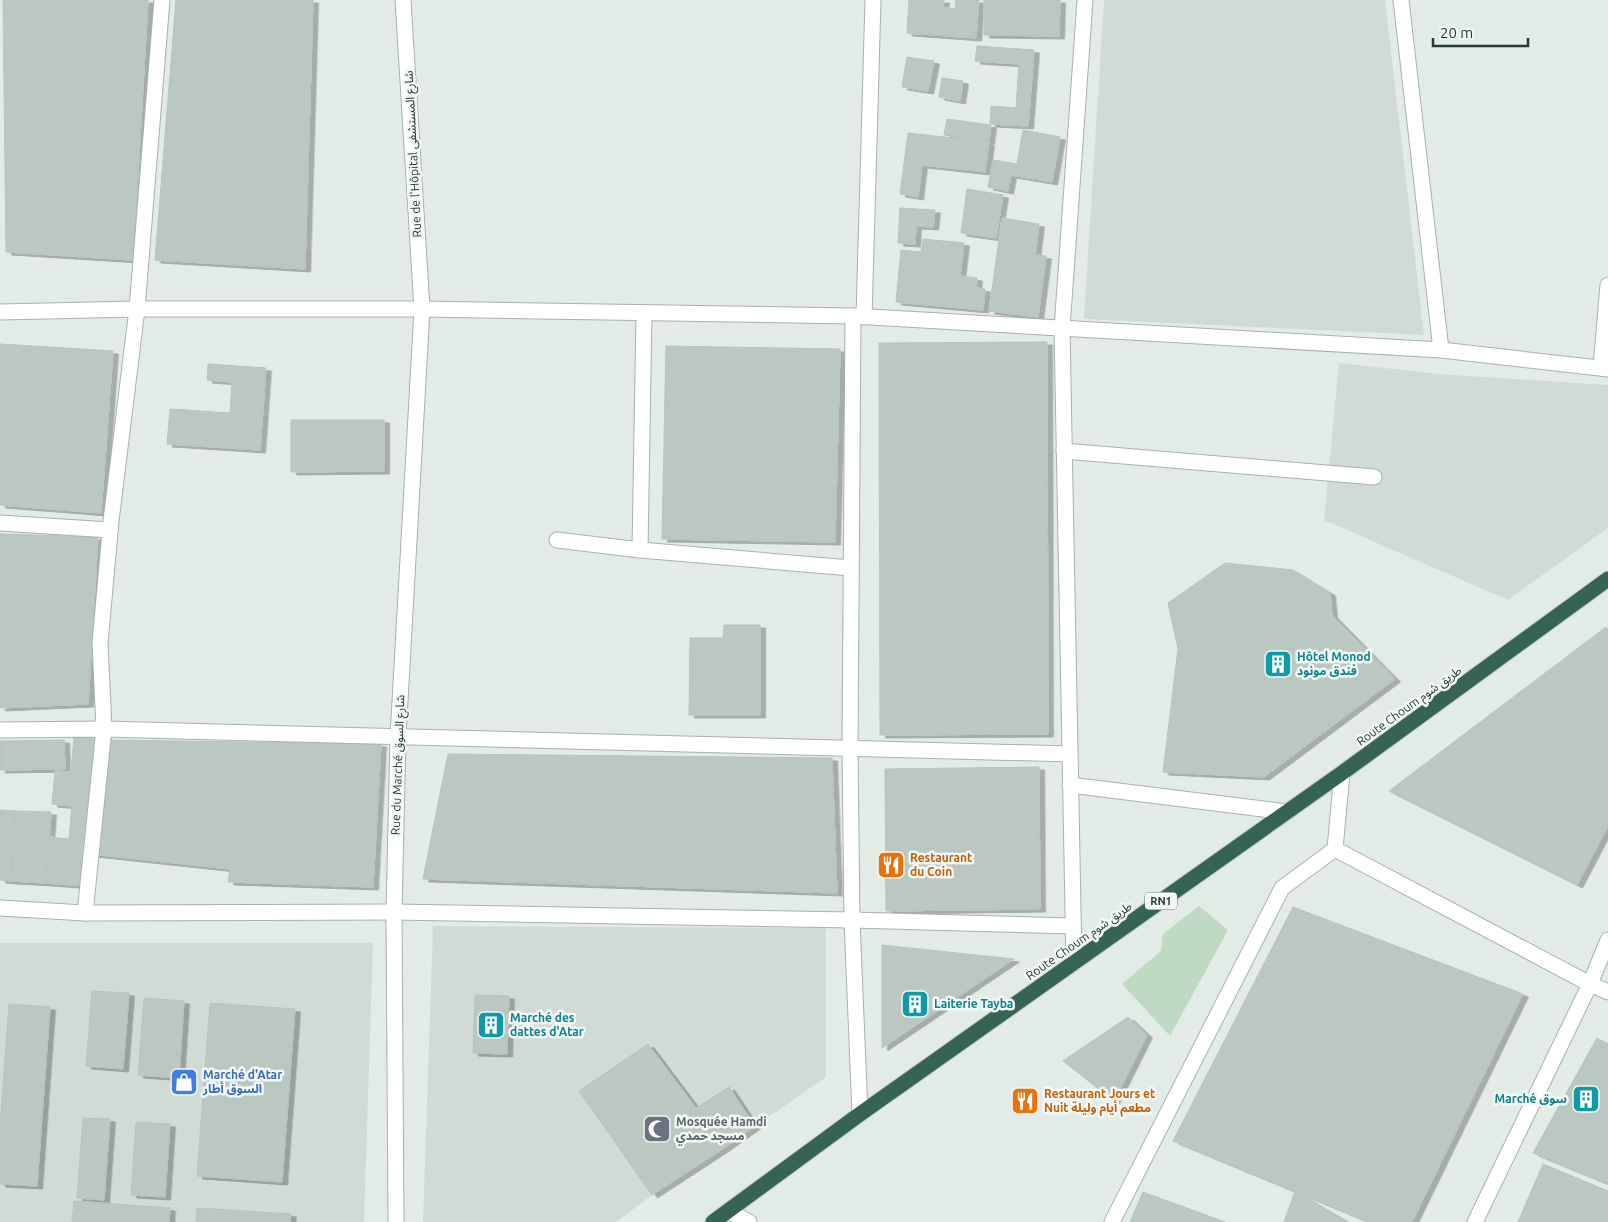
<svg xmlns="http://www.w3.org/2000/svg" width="1608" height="1222" font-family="Ubuntu,'Noto Sans Arabic',sans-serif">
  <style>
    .built { fill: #d1dbd6 }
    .green { fill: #bedac3 }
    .building { fill: #bbc8c2; stroke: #b6c4bd; filter: url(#shadow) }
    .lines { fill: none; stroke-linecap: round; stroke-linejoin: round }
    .street-casing { stroke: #a6b2ad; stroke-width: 17 }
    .highway-casing { stroke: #c2c8c6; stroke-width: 17 }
    .street { stroke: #fff; stroke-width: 15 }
    .highway { stroke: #336456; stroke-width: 15 }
    .labels { text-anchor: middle; stroke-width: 5; stroke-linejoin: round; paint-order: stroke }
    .shield { fill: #f3f8f5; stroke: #62736d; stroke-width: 1 }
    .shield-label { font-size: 11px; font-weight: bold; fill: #243a33 }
    .street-label { font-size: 12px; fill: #243a33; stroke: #f3f8f5 }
    .culture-label { font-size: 12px; font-weight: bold; fill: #0d838f; stroke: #f3f8f5; text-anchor: start }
    .food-label { font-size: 12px; font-weight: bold; fill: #c56008; stroke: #f3f8f5; text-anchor: start }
    .shop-label { font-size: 12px; font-weight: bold; fill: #366cbe; stroke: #f3f8f5; text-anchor: start }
    .worship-label { font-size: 12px; font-weight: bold; fill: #5b616d; stroke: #f3f8f5; text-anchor: start }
  </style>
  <defs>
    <filter id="shadow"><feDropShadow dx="5.5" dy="3" stdDeviation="0" flood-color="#0004"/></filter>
  </defs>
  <rect width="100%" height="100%" fill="#e3ebe7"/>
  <g class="built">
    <path d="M 1104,0 L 1385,0 L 1424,335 L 1084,319 Z"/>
    <path d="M 1339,363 L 1439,374 L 1608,385 L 1608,528 L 1508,600 L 1324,520 Z"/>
    <path d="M 433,926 L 826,928 L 826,1077 L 721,1150 L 696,1108 L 648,1044 L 579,1091 L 652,1195 L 616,1222 L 423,1222 Z"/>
    <path d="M 0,943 L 373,943 L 364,1222 L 0,1222 Z"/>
  </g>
  <path class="green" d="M 1199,906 L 1228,930 L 1170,1036 L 1122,984 L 1161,951 L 1163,934 Z"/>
  <g class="building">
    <path d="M 3,0 L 148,0 L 133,260 L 6,252 Z"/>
    <path d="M 176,0 L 313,0 L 305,269 L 155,260 Z"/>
    <path d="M 909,0 L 944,0 L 943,8 L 955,9 L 956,0 L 979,0 L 976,38 L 907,33 Z"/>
    <path d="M 984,0 L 1060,0 L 1059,36 L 984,35 Z"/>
    <path d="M 977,46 L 1034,50 L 1028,126 L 990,124 L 991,106 L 1016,108 L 1019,64 L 975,61 Z"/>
    <path d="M 907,57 L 934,61 L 928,91 L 902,87 Z"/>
    <path d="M 942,78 L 963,81 L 960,101 L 939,97 Z"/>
    <path d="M 947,119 L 991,125 L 989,141 L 944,135 Z"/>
    <path d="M 1023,130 L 1060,137 L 1052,182 L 1011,175 L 1008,191 L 988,187 L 993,160 L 1017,164 Z"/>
    <path d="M 908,133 L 989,142 L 985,172 L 922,165 L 918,197 L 900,194 Z"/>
    <path d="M 967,189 L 1003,195 L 996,238 L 961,233 Z"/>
    <path d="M 900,208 L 935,210 L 933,227 L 916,226 L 915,244 L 898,243 Z"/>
    <path d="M 1002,218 L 1039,224 L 1035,255 L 1046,256 L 1038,317 L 989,311 Z"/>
    <path d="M 923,239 L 964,243 L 960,276 L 977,278 L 976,288 L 985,289 L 983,310 L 896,302 L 901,250 L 921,252 Z"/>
    <path d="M 1047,342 L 1048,734 L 880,735 L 879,343 Z"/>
    <path d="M 0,344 L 113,351 L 101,513 L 0,505 Z"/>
    <path d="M 666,346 L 840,349 L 835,542 L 662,539 Z"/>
    <path d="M 208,364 L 266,368 L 260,450 L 167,444 L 170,409 L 230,413 L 232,382 L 207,380 Z"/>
    <path d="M 291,420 L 384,420 L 384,471 L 291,472 Z"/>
    <path d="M 0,534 L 98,537 L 88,704 L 0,708 Z"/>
    <path d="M 1225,563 L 1293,570 L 1330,593 L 1332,615 L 1395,679 L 1264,777 L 1163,772 L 1178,649 L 1168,603 Z"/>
    <path d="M 724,625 L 760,625 L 760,715 L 689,715 L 690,638 L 723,638 Z"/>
    <path d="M 1606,627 L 1608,629 L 1608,826 L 1577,885 L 1389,791 Z"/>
    <path d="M 74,736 L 98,738 L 92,817 L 71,816 L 72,806 L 52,804 L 55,771 L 71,772 Z"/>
    <path d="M 64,740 L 65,769 L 2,770 L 1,741 Z"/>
    <path d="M 107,740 L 381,744 L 373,887 L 228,882 L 230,869 L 91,854 Z"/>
    <path d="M 0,741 L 1,741 L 2,770 L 0,770 Z"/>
    <path d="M 448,754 L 832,758 L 837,893 L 423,879 Z"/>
    <path d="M 1039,767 L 1040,909 L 886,911 L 885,769 Z"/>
    <path d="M 0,810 L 16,811 L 11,881 L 0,880 Z"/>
    <path d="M 16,811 L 51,812 L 46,883 L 11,881 Z"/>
    <path d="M 71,816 L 92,817 L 87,886 L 46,883 L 49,837 L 69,839 Z"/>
    <path d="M 1293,907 L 1523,994 L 1412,1222 L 1369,1222 L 1173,1141 Z"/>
    <path d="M 882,945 L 1014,959 L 882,1048 Z"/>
    <path d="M 92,991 L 129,993 L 123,1069 L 86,1066 Z"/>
    <path d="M 475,995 L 509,996 L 507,1054 L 473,1053 Z"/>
    <path d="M 144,998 L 184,1001 L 179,1078 L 138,1075 Z"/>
    <path d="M 210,1003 L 295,1009 L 282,1182 L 197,1176 Z"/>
    <path d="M 9,1004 L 50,1007 L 37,1186 L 0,1184 L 0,1126 Z"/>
    <path d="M 1128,1017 L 1147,1035 L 1114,1101 L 1063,1061 Z"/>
    <path d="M 1597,1038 L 1608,1044 L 1608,1184 L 1533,1153 Z"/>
    <path d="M 648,1044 L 696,1108 L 721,1150 L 652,1195 L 579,1091 Z"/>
    <path d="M 729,1087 L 755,1126 L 721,1150 L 696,1108 Z"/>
    <path d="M 83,1118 L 110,1119 L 104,1200 L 77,1198 Z"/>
    <path d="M 136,1122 L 170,1124 L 165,1197 L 131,1195 Z"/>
    <path d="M 1543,1164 L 1608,1191 L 1608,1222 L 1518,1222 Z"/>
    <path d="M 1295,1191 L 1348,1222 L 1284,1222 Z"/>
    <path d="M 1143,1192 L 1225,1222 L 1130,1222 Z"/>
    <path d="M 74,1201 L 170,1208 L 169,1222 L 72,1222 Z"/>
    <path d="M 197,1208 L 291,1214 L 290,1222 L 196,1222 Z"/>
  </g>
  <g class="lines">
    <g class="street-casing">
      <g id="street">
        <path d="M 1401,0 L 1441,350"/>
        <path d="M 0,312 L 137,309 L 422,309 L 853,316 L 1441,350 L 1608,369"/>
        <path d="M 853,316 L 850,748 L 852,920 L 860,1114"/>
        <path d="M 864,317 L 873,0"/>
        <path d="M 1601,367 L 1608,285"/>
        <path d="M 1064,451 L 1374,477"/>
        <path d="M 0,523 L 110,530"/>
        <path d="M 557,540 L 640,550 L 851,568"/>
        <path d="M 640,550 L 644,313"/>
        <path d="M 0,730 L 104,729 L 1070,754"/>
        <path d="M 1070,785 L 1287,812"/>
        <path d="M 1335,849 L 1590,984 L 1608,992"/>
        <path d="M 0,908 L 85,913 L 394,912 L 852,920 L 1073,926"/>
        <path d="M 85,913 L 104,729 L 100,643 L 111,521 L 137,309 L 162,0"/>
        <path d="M 1074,963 L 1062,329 L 1085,0"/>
        <path d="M 728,1211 L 749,1222"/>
        <path d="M 396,1222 L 394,912 L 398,737 L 422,309 L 403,0"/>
        <path d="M 1112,1222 L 1282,888 L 1335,849 L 1342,773"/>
        <path d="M 1475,1222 L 1590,984 L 1608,940"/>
      </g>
    </g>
    <g class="highway-casing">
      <path id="highway" d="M 713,1222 L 860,1114 L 1342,773 L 1608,579"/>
    </g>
    <use href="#street" class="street"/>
    <use href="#highway" class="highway"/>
  </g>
  <defs>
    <g id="building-square" transform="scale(1.4375)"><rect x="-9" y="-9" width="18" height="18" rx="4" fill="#0f9aa8" stroke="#f3f8f5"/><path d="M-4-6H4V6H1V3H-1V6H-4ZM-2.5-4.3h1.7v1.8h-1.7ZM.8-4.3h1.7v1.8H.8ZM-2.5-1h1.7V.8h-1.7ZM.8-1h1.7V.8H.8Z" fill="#fff"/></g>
    <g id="restaurant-square" transform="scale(1.4375)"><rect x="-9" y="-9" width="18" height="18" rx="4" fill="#e8710a" stroke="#f3f8f5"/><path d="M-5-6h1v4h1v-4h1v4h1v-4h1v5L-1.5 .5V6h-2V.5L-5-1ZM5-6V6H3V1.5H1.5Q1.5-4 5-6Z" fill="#fff"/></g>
    <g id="shop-square" transform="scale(1.4375)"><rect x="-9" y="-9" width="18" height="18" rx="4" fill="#3f7fe0" stroke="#f3f8f5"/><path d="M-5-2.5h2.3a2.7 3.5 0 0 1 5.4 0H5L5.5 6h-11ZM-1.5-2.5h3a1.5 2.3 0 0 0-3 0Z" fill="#fff"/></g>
    <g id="mosque-square" transform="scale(1.4375)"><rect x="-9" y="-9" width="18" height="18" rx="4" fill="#6b7280" stroke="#f3f8f5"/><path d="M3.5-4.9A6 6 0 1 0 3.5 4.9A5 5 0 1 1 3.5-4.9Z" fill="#fff"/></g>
  </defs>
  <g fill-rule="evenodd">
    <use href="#building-square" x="1278" y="664"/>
    <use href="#restaurant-square" x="891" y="865"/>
    <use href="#building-square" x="915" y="1004"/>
    <use href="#building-square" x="491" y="1025"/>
    <use href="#shop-square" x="184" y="1082"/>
    <use href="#building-square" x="1586" y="1099"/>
    <use href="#restaurant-square" x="1025" y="1101"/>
    <use href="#mosque-square" x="657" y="1129"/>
  </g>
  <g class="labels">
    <rect class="shield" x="1145" y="892.5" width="32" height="17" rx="4"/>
    <g class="shield-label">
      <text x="1161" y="905">RN1</text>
    </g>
    <g class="street-label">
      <text transform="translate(413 154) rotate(-93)" y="4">Rue de l'Hôpital شارع المستشفى</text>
      <text transform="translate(1409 706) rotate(-36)" y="4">Route Choum طريق شوم</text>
      <text transform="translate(398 765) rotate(-88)" y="4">Rue du Marché شارع السوق</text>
      <text transform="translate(1079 941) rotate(-35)" y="4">Route Choum طريق شوم</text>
    </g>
    <g class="culture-label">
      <text x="1297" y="661">Hôtel Monod<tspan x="1297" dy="14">فندق مونود</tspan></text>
      <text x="934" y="1008">Laiterie Tayba</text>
      <text x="510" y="1022">Marché des<tspan x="510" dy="14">dattes d'Atar</tspan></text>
      <text x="1567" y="1103" text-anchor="end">Marché سوق</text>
    </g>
    <g class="food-label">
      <text x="910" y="862">Restaurant<tspan x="910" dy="14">du Coin</tspan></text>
      <text x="1044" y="1098">Restaurant Jours et<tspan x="1044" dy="14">Nuit مطعم أيام وليلة</tspan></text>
    </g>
    <g class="shop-label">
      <text x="203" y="1079">Marché d'Atar<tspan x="203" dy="14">السوق أطار</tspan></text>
    </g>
    <g class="worship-label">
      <text x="676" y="1126">Mosquée Hamdi<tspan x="676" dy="14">مسجد حمدي</tspan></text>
    </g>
  </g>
  <path d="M1433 38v8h95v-8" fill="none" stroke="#243a33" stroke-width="2.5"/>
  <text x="1440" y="38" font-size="15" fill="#243a33" stroke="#f3f8f5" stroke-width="4" paint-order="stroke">20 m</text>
</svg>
